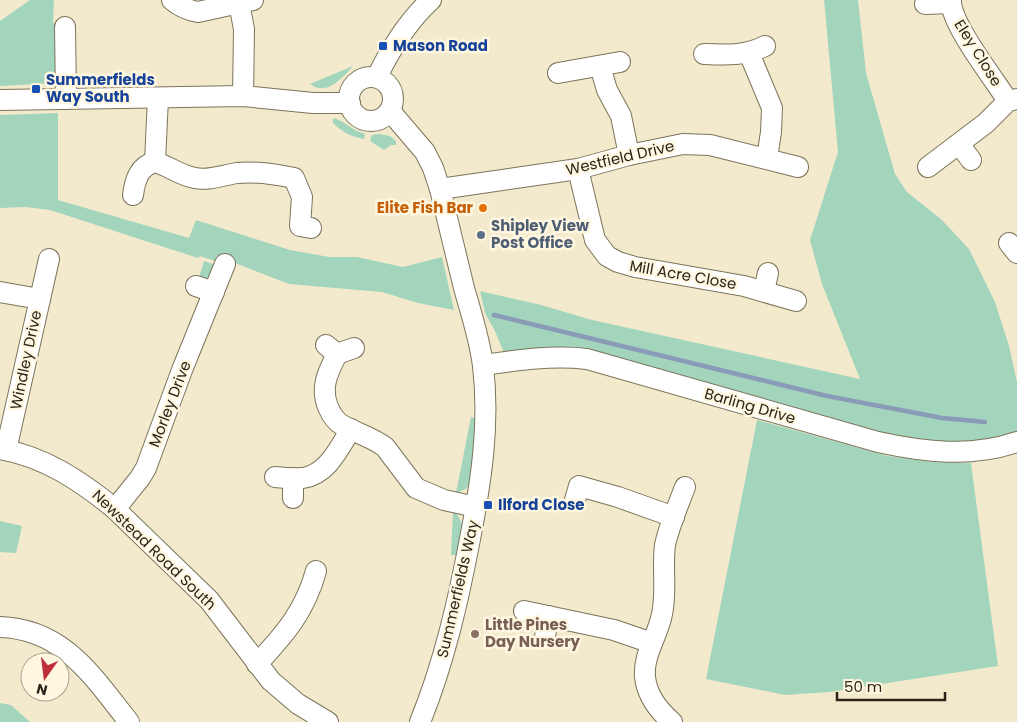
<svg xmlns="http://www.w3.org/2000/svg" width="1017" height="722" font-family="Poppins,sans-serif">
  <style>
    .green { fill: #a2d5bc }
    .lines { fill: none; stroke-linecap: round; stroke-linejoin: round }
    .stream { stroke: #8a9bb7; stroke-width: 4.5 }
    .minor-casing { stroke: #7c745a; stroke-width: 22 }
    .minor { stroke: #fff; stroke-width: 20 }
    .transit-dot { fill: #1a4fb4; stroke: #fff7e0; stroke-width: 2 }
    .food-dot { fill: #e8710a; stroke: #fff7e0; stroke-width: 2 }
    .service-dot { fill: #5c6f8a; stroke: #fff7e0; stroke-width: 2 }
    .education-dot { fill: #8d6e63; stroke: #fff7e0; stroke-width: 2 }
    .labels { text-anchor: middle; stroke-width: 5; stroke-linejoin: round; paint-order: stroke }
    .transit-label { font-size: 15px; font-weight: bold; fill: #164399; stroke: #fff7e0; text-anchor: start }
    .street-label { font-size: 15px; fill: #29251a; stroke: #fff7e0 }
    .food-label { font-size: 15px; font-weight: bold; fill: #c56008; stroke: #fff7e0; text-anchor: end }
    .service-label { font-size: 15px; font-weight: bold; fill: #4e5e75; stroke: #fff7e0; text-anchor: start }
    .education-label { font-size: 15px; font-weight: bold; fill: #785e54; stroke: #fff7e0; text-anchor: start }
  </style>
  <rect width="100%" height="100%" fill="#f3eacd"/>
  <g class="green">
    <path d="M 30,0 L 54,0 L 53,23 L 60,23 L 58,80 L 55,83 L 0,86 L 0,21 Z"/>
    <path d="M 824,0 L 858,0 L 866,73 L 895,174 L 907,192 L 942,220 L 969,249 L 995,302 L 1009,346 L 1017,382 L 1017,434 L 995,442 L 944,445 L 865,430 L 604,357 L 504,353 L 495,331 L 485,313 L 480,291 L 541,305 L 592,320 L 860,379 L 822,284 L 810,240 L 838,152 Z"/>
    <path d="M 353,66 C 343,77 327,97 310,84 Z"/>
    <path d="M 58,113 L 58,200 L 189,238 L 196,220 L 290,250 L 329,257 L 357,257 L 403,267 L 442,257 L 454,310 L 418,303 L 382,292 L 289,284 L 235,263 L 233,267 L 200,256 L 198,258 L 50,210 L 26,207 L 0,208 L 0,115 Z"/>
    <path d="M 333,118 C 345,121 353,131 365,134 L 364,139 C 352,137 342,132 333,123 Z"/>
    <path d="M 379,134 L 390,136 L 396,141 L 396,145 L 391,145 L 384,150 L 370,141 L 372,135 Z"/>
    <path d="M 204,261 L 218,266 C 212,275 209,279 198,280 Z"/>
    <path d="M 471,417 L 476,419 L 477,423 L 471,481 L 466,489 L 456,493 Z"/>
    <path d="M 757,420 L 888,456 L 932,462 L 971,463 L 998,666 L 829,692 L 785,695 L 706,679 Z"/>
    <path d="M 453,510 C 468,525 462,537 456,555 L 451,555 Z"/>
    <path d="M 0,521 L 22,526 L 16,553 L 0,552 Z"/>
    <path d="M 0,703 L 11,705 L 30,722 L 0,722 Z"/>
  </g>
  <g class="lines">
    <path class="stream" d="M 494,315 L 827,396 L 942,418 L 985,422"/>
    <g class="minor-casing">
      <g id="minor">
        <path d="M 172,0 C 180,7 187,10 198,12 L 253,0"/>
        <path d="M 951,0 C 950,23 994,79 1008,101"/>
        <path d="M 239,3 L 244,29 L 243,96"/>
        <path d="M 925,4 L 951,3"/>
        <path d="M 65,27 L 66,99"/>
        <path d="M 749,53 L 772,108 L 771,132 L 767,158"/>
        <path d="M 704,54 C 726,55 745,56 765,46"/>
        <path d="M 600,66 L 607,90 L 621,116 L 629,155"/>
        <path d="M 558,73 L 620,62"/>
        <path d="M 377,77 C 391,48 407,22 431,0"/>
        <circle cx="371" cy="99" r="22"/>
        <path d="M 158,98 L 155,162 C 169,166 181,176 195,178 C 208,181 224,175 237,173 C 256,171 275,174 294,178 L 302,197 L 300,226 L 311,228"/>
        <path d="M 0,100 L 243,96 L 313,103 L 350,103"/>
        <path d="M 390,111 L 425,152 L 433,168 L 440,189 C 448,222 456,255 464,288 C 471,313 480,340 483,366 C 490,424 481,482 470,539 C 458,602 444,663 420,722"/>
        <path d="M 959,144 L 971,160"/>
        <path d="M 928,167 L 986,123 L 1008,101 L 1017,99"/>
        <path d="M 578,169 L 595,240 L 607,256 L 618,262 L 635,267 L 744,286 L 796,301"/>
        <path d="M 440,189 L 578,169 L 629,155 L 683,144 L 710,145 L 798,167"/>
        <path d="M 133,195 C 135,180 139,166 155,162"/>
        <path d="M 1009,243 L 1017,253"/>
        <path d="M 196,286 L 214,292"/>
        <path d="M 764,291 L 768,273"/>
        <path d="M 0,292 L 40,299"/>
        <path d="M 326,345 L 337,354 L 354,348"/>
        <path d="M 337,354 C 328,372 320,387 328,407 C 331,414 335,421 342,425 C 356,433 372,437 385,447 L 416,488 L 444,500 L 476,507"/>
        <path d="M 483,365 C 518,360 552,355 587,359 L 878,442 C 924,452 971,458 1017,442"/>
        <path d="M 0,449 C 44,456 82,482 115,509 L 209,600 L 271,681 L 298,704 L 328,722"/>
        <path d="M 6,450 L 49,259"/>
        <path d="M 275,477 C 284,478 294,479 303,478 C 328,474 339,448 351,429"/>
        <path d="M 293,498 L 293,478"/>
        <path d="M 575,500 L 579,486 L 618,497 L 674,517"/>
        <path d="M 115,509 L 140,478 L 146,468 L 182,370 L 225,264"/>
        <path d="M 524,611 L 614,630 L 652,643"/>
        <path d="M 0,627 C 64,629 93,677 129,722"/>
        <path d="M 545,637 L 548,616"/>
        <path d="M 257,664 C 285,634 305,611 316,571"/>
        <path d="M 672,722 C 658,710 647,695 645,677 C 643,654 658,636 662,614 C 667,592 662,568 665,545 C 669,526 678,506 685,487"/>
      </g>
    </g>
    <use href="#minor" class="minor"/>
  </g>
  <g class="transit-dot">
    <rect x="378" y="41" width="10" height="10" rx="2.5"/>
    <rect x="31" y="84" width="10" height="10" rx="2.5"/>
    <rect x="483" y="500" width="10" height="10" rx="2.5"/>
  </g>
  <circle class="food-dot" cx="483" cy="208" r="5"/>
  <circle class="service-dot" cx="481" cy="235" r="5"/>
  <circle class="education-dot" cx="475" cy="634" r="5"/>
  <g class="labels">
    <g class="transit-label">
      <text x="393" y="51">Mason Road</text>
      <text x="46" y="85">Summerfields<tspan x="46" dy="17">Way South</tspan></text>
      <text x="498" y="510">Ilford Close</text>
    </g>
    <g class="street-label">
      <text transform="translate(978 53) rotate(58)" y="5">Eley Close</text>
      <text transform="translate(620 158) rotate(-13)" y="5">Westfield Drive</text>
      <text transform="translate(683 275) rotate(10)" y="5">Mill Acre Close</text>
      <text transform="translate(26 360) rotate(-78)" y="5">Windley Drive</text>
      <text transform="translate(170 404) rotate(-69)" y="5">Morley Drive</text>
      <text transform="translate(750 406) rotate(16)" y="5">Barling Drive</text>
      <text transform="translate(154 550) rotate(44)" y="5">Newstead Road South</text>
      <text transform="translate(458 589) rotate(-77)" y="5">Summerfields Way</text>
    </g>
    <g class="food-label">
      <text x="473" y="213">Elite Fish Bar</text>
    </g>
    <g class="service-label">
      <text x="491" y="231">Shipley View<tspan x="491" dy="17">Post Office</tspan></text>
    </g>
    <g class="education-label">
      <text x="485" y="630">Little Pines<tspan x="485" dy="17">Day Nursery</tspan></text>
    </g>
  </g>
  <g transform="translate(45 677) rotate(194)"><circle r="24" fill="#fff7e0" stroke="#a9a391"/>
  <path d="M0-4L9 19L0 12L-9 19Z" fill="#be2e3b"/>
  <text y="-8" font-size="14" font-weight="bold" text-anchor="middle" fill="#29251a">N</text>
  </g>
  <path d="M837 692v8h108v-8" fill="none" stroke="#29251a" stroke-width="2.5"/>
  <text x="844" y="692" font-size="15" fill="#29251a" stroke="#fff7e0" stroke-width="4" paint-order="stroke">50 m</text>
</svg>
